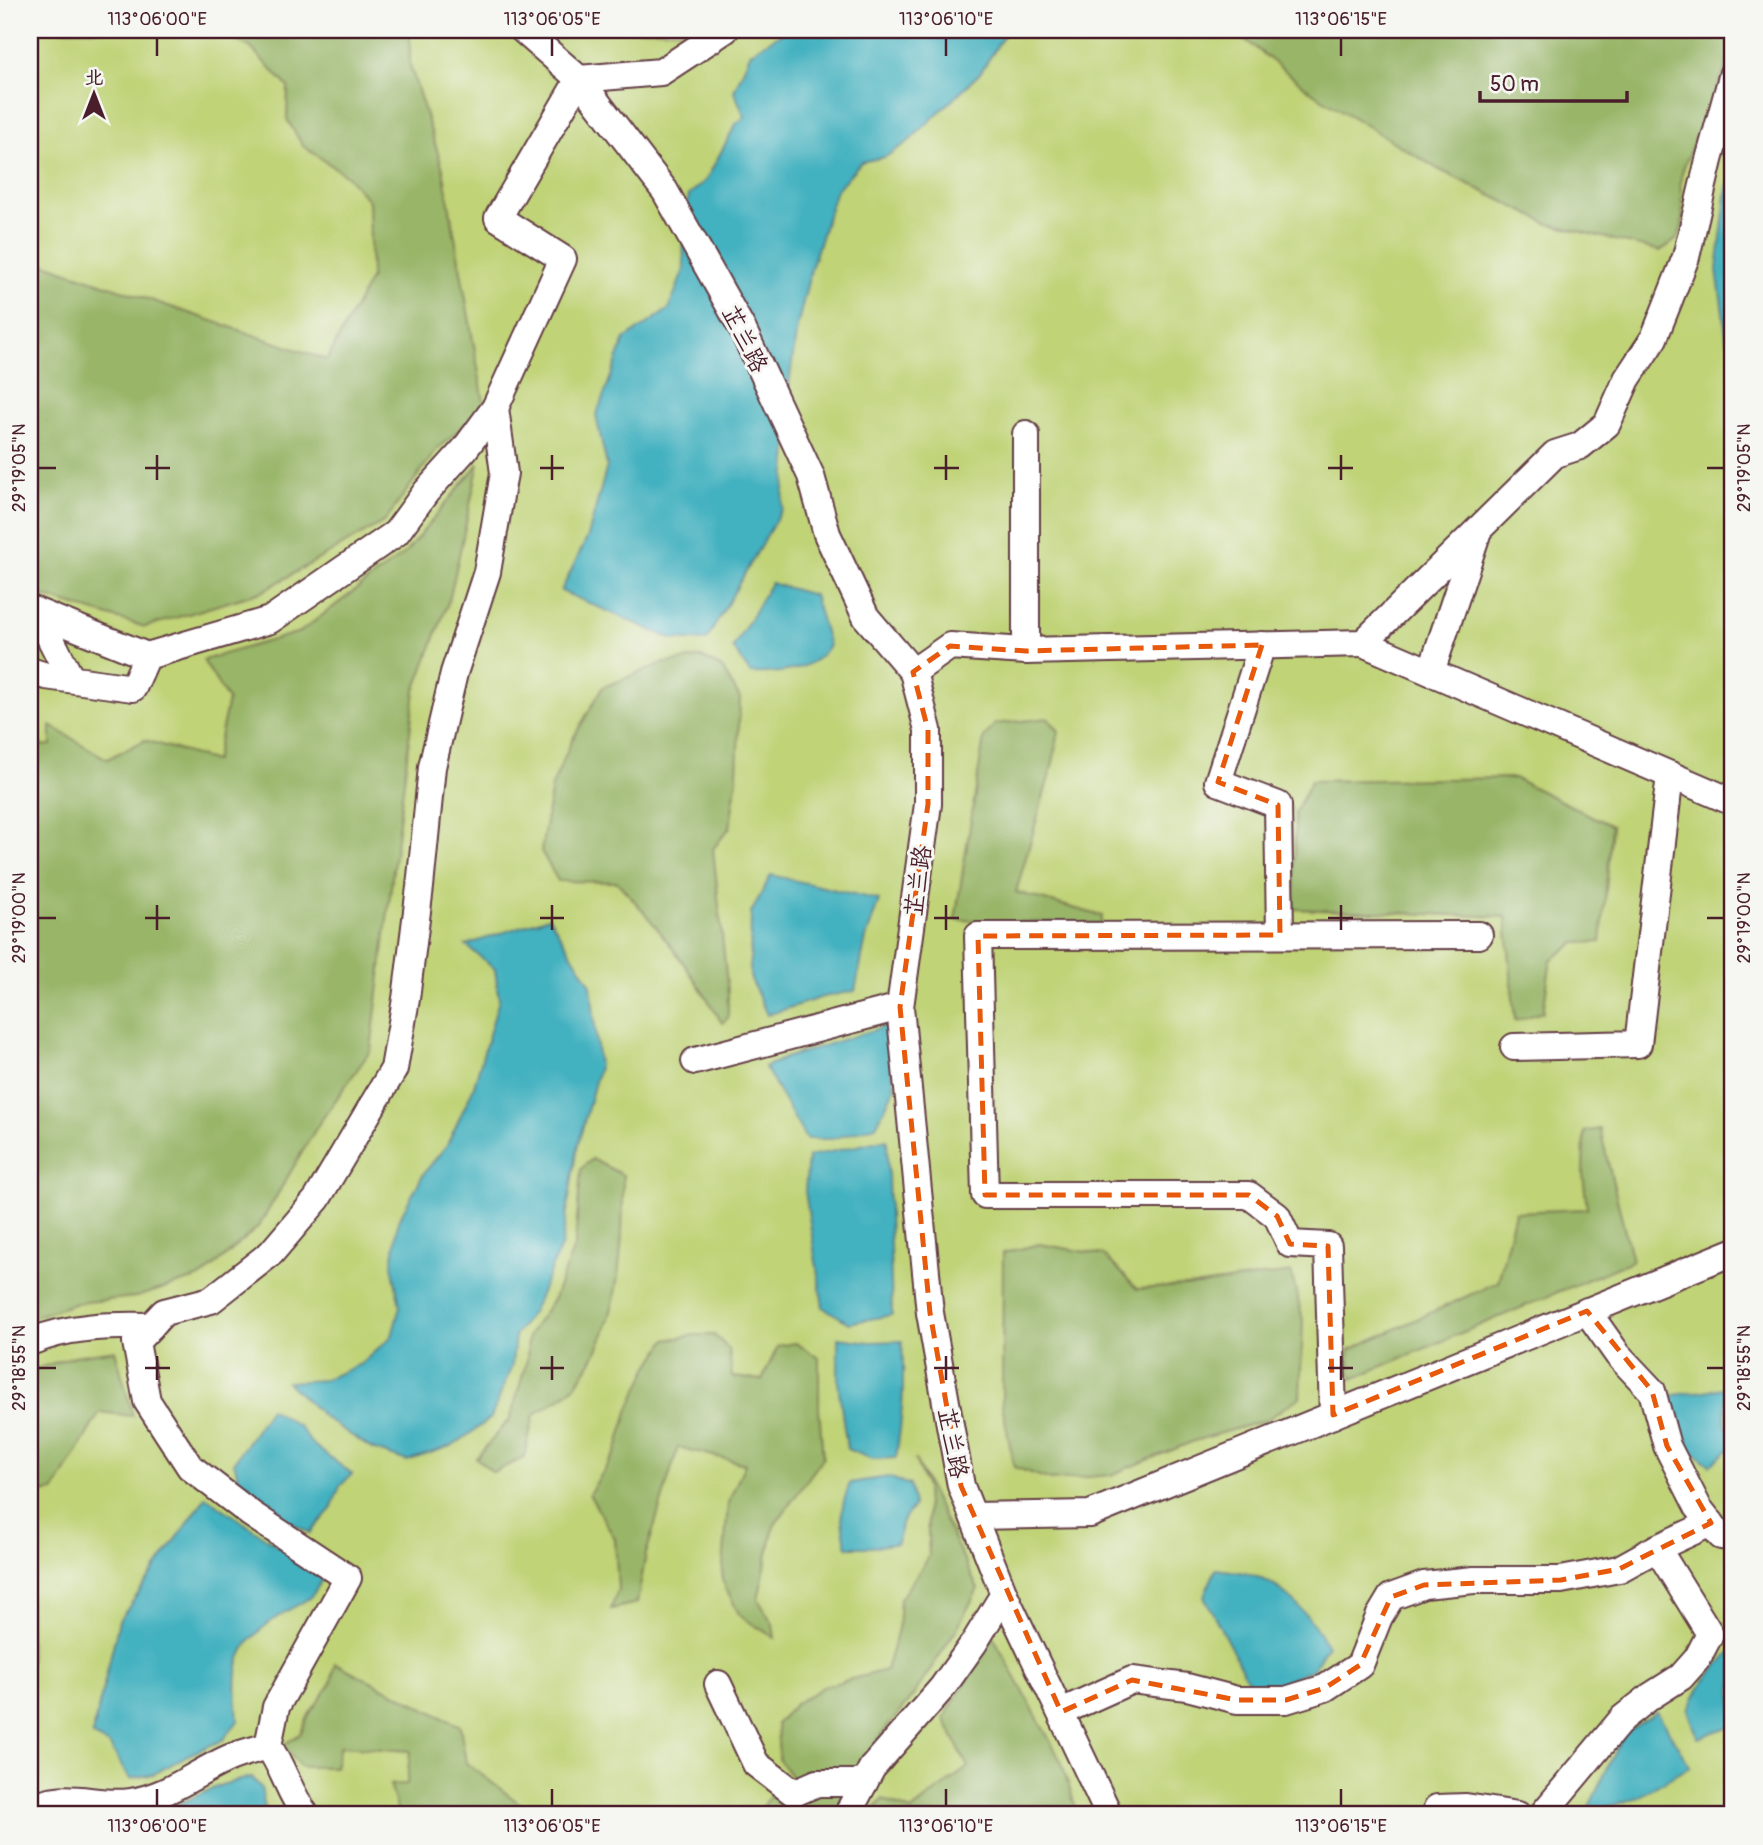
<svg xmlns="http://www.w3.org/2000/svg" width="1763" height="1845" font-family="Pangolin,'LXGW WenKai TC',sans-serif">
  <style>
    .green { fill: #c0d377; stroke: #857951; stroke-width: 2 }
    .forest { fill: #98b568; stroke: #716a4a; stroke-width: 2 }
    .water { fill: #43b1c0; stroke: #466876; stroke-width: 2 }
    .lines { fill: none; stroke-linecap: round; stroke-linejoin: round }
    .minor-casing { stroke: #633e45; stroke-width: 30 }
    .minor { stroke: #fff; stroke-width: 26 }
    .marked { fill: none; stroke: #e8590c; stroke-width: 5; stroke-dasharray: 14 9; stroke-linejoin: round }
    .ticks { fill: none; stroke: #4a1f2b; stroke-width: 2.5 }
    .labels { text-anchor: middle; stroke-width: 6; stroke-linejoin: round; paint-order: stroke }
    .street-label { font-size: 24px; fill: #4a1f2b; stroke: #f6f6f2 }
    .neatline { fill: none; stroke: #4a1f2b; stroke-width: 2.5 }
    .ticks-label { font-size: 18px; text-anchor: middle; fill: #4a1f2b }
  </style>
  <rect width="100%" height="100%" fill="#f6f6f2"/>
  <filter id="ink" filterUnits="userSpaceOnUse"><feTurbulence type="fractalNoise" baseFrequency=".0143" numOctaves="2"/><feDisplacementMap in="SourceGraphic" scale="14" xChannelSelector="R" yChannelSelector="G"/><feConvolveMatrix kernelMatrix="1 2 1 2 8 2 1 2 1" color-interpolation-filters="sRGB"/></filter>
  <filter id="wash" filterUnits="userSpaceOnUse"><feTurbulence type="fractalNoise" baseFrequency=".00686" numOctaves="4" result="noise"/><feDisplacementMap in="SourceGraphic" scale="28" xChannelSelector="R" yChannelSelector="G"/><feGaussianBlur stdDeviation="1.57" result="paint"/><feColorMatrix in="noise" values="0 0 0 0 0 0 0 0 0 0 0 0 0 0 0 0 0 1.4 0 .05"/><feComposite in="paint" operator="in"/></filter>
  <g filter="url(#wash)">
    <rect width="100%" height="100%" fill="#f0ecda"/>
    <rect class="green" x="30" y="30" width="1703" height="1785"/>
    <g class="forest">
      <path d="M 214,30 L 410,30 L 410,65 L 443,169 L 485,408 L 437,449 L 385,521 L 261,592 L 145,627 L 46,597 L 30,587 L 30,259 L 327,360 L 371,277 L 369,201 L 347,176 L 303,146 L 287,119 L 288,87 L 250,47 Z"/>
      <path d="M 1233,30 L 1733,30 C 1733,73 1695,129 1682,173 C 1676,193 1690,219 1677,238 C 1674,243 1665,247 1660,251 L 1549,224 L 1438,169 L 1313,93 Z"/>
      <path d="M 479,463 L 450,597 L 415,691 L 371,1050 L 318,1125 L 259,1226 L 203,1276 L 136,1297 L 77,1303 L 30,1318 L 30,746 L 51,745 L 51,726 L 107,759 L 145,740 L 215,761 L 228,700 L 203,660 L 300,632 L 406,552 Z"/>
      <path d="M 701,657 L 722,668 L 740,698 L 737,776 L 730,827 L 713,849 L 728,993 L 728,1018 L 722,1023 C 692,972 657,924 617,882 L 558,881 L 541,851 L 552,786 L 572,740 L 603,687 L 661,664 Z"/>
      <path d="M 1048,718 L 1059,731 L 1053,763 L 1016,892 L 1102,916 L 1101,924 L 955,920 L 984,738 L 995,724 Z"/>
      <path d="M 1514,778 L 1612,826 L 1601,942 L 1575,943 L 1551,960 L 1543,1012 L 1515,1021 L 1506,917 L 1294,909 L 1295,813 L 1311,781 Z"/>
      <path d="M 1600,1129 L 1632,1261 L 1352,1379 L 1349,1350 L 1498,1282 L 1515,1212 L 1587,1209 L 1583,1174 L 1584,1132 Z"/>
      <path d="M 592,1159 L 623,1175 C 623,1247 622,1328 574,1387 C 564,1398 546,1406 534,1415 L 524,1458 L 493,1472 L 476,1458 L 510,1419 L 527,1360 L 528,1336 L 554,1298 L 575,1245 L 581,1169 Z"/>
      <path d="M 1039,1244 L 1104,1255 L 1137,1289 L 1199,1285 L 1291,1272 L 1303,1320 L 1300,1397 L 1266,1420 L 1194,1441 L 1111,1475 L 1051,1480 L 1014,1467 L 1002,1404 L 1003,1253 Z"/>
      <path d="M 695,1335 L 714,1335 L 729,1349 L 732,1377 L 762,1380 L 778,1346 L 796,1343 L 819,1358 L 819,1408 L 823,1458 L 774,1526 L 758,1599 L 773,1624 L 775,1638 L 740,1616 L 722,1580 L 728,1503 L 745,1464 L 678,1447 L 646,1554 L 637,1603 L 611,1609 L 618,1589 L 615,1539 L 589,1494 L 616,1452 L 629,1408 L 648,1368 L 666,1340 Z"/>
      <path d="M 115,1350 L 133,1416 L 100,1412 L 54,1491 L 30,1494 L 30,1371 L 74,1356 Z"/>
      <path d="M 915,1459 L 978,1589 L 956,1630 L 913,1696 L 884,1731 L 859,1769 L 825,1767 L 793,1779 L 779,1760 L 777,1723 L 796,1703 L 825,1686 L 886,1670 L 898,1629 L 900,1599 L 929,1557 L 926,1488 Z"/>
      <path d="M 993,1636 L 1061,1761 L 1078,1815 L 870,1815 L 883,1799 L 911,1811 L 968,1767 L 944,1718 Z"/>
      <path d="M 335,1663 L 460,1726 L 466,1763 L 523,1806 L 625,1815 L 399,1815 L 390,1785 L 407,1784 L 410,1751 L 340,1746 L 335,1767 L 301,1767 L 282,1746 L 300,1734 L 310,1713 L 331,1684 Z"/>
      <path d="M 824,1791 L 845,1794 L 835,1815 L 758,1815 L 772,1793 L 793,1806 Z"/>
    </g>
    <g class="water">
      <path d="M 787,30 L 1007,30 L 980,73 L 908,142 L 885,157 L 861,162 L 836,190 L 811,269 L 797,327 L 786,406 L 788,451 L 782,509 L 706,641 L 672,639 L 561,591 L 588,536 L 607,466 L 596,416 L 625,339 L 669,309 L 684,269 L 683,224 L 689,195 L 706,180 L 736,124 L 745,117 L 734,91 L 751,52 Z"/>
      <path d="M 1733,172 L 1733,342 L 1727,341 L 1717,270 L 1727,188 Z"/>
      <path d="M 771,583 L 814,595 L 829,645 C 813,672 778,674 750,673 L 733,648 Z"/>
      <path d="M 771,875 L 879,900 L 866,938 L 855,991 L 823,997 L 767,1015 L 750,977 L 751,913 Z"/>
      <path d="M 549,917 L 591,985 L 599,1067 L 576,1152 L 562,1244 L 533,1311 L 515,1335 L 512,1365 L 491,1418 L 454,1445 L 407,1461 L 372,1449 L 325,1418 L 287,1382 L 324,1380 L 361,1364 L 392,1336 L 400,1306 L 392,1265 L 398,1221 L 424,1173 L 447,1145 L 473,1089 L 499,1000 L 495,969 L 466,945 Z"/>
      <path d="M 886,1026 L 895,1088 L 876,1126 L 832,1139 L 806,1139 L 765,1067 L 785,1058 Z"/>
      <path d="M 887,1139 L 892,1315 L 849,1323 L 823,1307 L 805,1191 L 808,1157 Z"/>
      <path d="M 838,1338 L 870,1342 L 902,1341 C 905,1382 903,1417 896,1458 L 872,1459 L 847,1449 L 838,1383 Z"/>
      <path d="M 1725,1388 L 1726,1424 L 1733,1446 L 1710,1465 L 1688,1448 L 1667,1396 Z"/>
      <path d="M 270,1409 L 299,1426 L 311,1443 L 352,1474 L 340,1486 L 331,1509 L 310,1533 L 276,1515 L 241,1488 L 234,1462 Z"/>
      <path d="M 888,1477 L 910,1485 L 914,1506 L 901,1523 L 898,1543 L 872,1547 L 847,1547 C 840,1518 839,1511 850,1483 Z"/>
      <path d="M 206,1497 L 323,1577 C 311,1602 307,1599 285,1612 C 233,1645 234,1664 238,1721 L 223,1740 L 188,1755 L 154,1774 L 130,1779 L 110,1746 L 92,1735 L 119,1621 Z"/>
      <path d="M 1216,1569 C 1226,1571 1238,1571 1248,1574 C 1283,1583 1311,1616 1327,1646 L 1313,1669 L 1279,1684 L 1250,1685 L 1204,1596 Z"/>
      <path d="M 1733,1649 L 1733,1725 L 1698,1738 L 1688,1710 L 1704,1681 Z"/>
      <path d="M 1657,1712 L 1690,1766 L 1638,1797 L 1585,1815 L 1624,1734 Z"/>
      <path d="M 252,1777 L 261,1788 L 265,1808 L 259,1815 L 154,1815 L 221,1785 Z"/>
    </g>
  </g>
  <g filter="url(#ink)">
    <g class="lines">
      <g class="minor-casing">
        <g id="minor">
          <path d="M 523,30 L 579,79 L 665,191 L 742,328 L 811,476 L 827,534 L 866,617 L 913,672 L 928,730 L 928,804 L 900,1007 L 930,1313 L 961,1486 L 1004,1594 L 1109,1815"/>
          <path d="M 1026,434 L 1026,651"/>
          <path d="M 30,609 L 147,656"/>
          <path d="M 38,614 L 71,679"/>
          <path d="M 1363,643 L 1733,802"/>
          <path d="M 1262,645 L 1218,782 L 1278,805 L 1280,935"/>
          <path d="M 30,671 L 46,676 L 133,688 L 147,656 L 270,620 L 396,533 L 426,492 L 464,450 L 495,408 L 563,259 L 498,218 L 579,79 L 661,72 L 725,30"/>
          <path d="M 913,672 L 950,646 L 1026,651 L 1363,643 L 1555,454 L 1580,446 L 1607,424 L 1627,379 L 1654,338 L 1686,257 L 1709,160 L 1733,73"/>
          <path d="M 1431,672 L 1477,534"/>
          <path d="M 1514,1047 L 1638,1044 L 1670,775"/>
          <path d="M 695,1061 L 900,1007"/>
          <path d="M 1587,1311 L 1618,1355 L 1652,1391 L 1667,1446 L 1698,1507 L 1721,1536 L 1733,1538"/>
          <path d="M 30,1342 C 68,1326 110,1325 151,1326"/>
          <path d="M 1333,1415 L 1328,1246 L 1290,1244 L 1277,1216 L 1249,1195 L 985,1195 L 978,936 L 1479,935"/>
          <path d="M 974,1516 L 1090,1514 L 1733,1252"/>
          <path d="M 718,1684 L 756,1764 L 794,1793 L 817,1783 L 864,1783"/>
          <path d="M 1061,1712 L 1132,1680 L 1187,1687 L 1237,1700 L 1286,1700 L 1325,1688 L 1360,1665 L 1379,1617 L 1391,1597 L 1424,1585 L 1474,1580 L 1561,1580 L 1619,1569 L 1657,1548 L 1711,1523"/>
          <path d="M 268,1746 L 276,1707 L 348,1578 L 251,1514 L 190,1467 L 147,1401 L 136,1342 L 164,1312 L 211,1300 L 271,1253 L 317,1199 L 394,1069 L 406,999 L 420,887 L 432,767 L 454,673 L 487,572 L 504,473 L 495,408"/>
          <path d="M 1437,1808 L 1466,1807 L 1518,1815"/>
          <path d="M 30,1809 C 63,1789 95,1807 130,1802 C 167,1797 194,1774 227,1759 C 240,1753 255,1750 268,1746 C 284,1768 289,1794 306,1815"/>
          <path d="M 847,1815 L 872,1768 L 942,1688 L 974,1643 L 1004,1594"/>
          <path d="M 1542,1815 L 1623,1718 L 1651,1696 L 1681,1677 L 1697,1659 L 1710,1634 L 1657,1548"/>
        </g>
      </g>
      <use href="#minor" class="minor"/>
    </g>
  </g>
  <path class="marked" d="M 1262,645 L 1218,782 L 1278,805 L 1280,935 L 978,936 L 985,1195 L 1249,1195 L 1277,1216 L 1290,1244 L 1328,1246 L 1333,1415 L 1587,1311 L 1652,1391 L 1667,1446 L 1711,1523 L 1619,1569 L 1561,1580 L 1424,1585 L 1391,1597 L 1360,1665 L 1325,1688 L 1286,1700 L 1237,1700 L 1132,1680 L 1061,1712 L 961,1486 L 930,1313 L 900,1007 L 928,804 L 928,730 L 913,672 L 950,646 L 1026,651 Z"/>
  <path class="ticks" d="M 157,38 L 157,56M 552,38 L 552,56M 946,38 L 946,56M 1341,38 L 1341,56M 157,455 L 157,480M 552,455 L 552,480M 946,455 L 946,480M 1341,455 L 1341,480M 38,468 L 56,468M 145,468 L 170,468M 540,468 L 564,468M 934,468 L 959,468M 1328,468 L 1353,468M 1707,468 L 1724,468M 157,905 L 157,930M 552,905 L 552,930M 946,905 L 946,930M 1341,905 L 1341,930M 38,918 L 56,918M 145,918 L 170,918M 540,918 L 564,918M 934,918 L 959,918M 1328,918 L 1353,918M 1707,918 L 1724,918M 157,1356 L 157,1380M 552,1356 L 552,1380M 946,1356 L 946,1380M 1341,1356 L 1341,1380M 38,1368 L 56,1368M 145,1368 L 170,1368M 540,1368 L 564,1368M 934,1368 L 959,1368M 1328,1368 L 1353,1368M 1707,1368 L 1724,1368M 157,1789 L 157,1806M 552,1789 L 552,1806M 946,1789 L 946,1806M 1341,1789 L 1341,1806"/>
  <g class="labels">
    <g class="street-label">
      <text transform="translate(745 339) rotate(63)" y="8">芷兰路</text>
      <text transform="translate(918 881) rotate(-82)" y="8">芷兰路</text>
      <text transform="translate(953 1443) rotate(79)" y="8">芷兰路</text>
    </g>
  </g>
  <rect width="1763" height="1845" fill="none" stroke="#f6f6f2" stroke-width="77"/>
  <g transform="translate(94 94)" stroke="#f6f6f2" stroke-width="5" paint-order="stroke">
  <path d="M0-5L12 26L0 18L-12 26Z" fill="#4a1f2b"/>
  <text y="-10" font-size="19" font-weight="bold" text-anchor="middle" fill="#4a1f2b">北</text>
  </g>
  <path d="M1480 91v10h147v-10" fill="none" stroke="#4a1f2b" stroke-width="3.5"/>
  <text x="1490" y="91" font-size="21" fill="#4a1f2b" stroke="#f6f6f2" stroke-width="5" paint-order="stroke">50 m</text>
  <rect x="38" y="38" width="1686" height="1768" class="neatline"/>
  <g class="ticks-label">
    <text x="157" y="25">113°06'00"E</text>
    <text x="552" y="25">113°06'05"E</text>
    <text x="946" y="25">113°06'10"E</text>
    <text x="1341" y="25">113°06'15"E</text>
    <text transform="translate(19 468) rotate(-90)" y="6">29°19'05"N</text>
    <text transform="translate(1744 468) rotate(-90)" y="6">29°19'05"N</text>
    <text transform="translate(19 918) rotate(-90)" y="6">29°19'00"N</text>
    <text transform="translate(1744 918) rotate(-90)" y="6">29°19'00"N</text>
    <text transform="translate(19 1368) rotate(-90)" y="6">29°18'55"N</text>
    <text transform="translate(1744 1368) rotate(-90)" y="6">29°18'55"N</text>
    <text x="157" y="1832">113°06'00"E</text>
    <text x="552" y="1832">113°06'05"E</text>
    <text x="946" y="1832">113°06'10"E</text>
    <text x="1341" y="1832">113°06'15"E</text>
  </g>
</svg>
